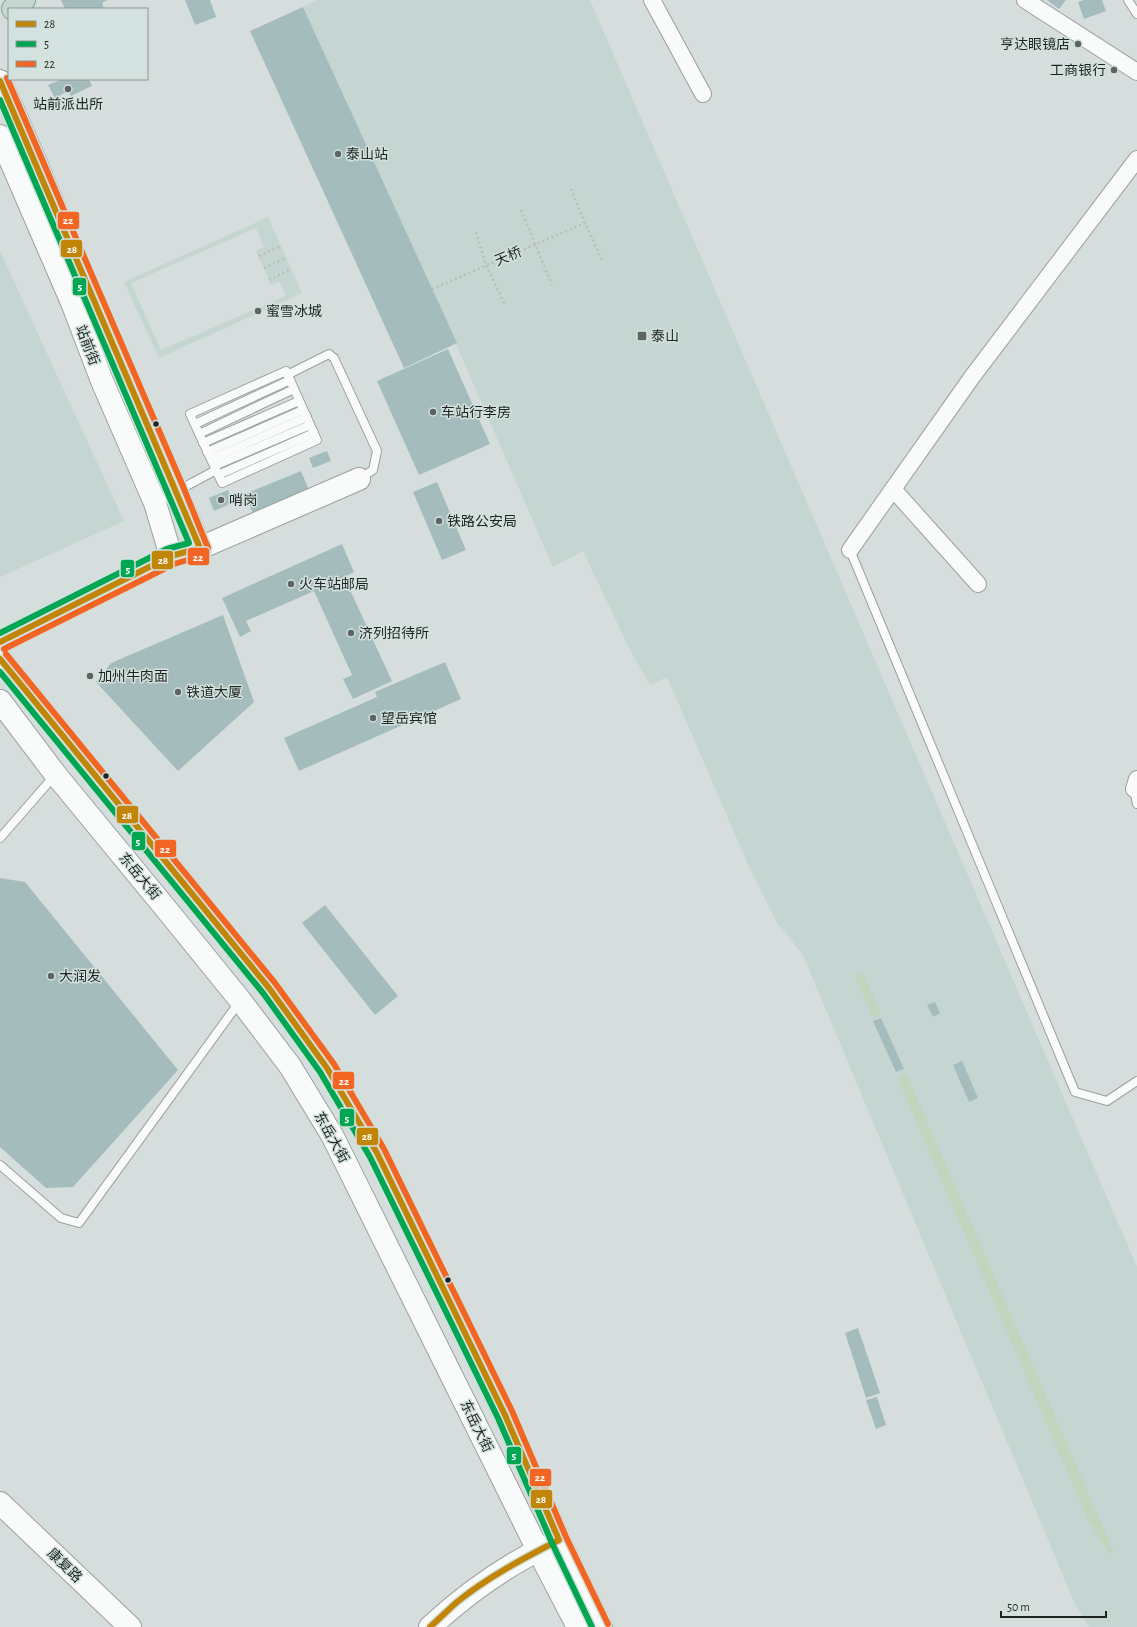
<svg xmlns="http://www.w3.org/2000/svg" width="1137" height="1627" font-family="'Alegreya Sans','Noto Sans SC',sans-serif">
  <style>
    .built { fill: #c5d5d1; fill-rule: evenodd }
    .green { fill: #c1d4bd }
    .building { fill: #a5bcbd }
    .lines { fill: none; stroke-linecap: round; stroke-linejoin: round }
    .lane-casing { stroke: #9aa09f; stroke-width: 10 }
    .street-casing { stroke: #9aa09f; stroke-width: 18 }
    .secondary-casing { stroke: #9aa09f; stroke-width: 24 }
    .highway-casing { stroke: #8aa298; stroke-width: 24 }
    .path { stroke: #b9bdbc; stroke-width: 2.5; stroke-dasharray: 2 3; stroke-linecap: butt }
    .lane { stroke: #f9fafa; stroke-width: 8 }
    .street { stroke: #f9fafa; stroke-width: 16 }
    .secondary { stroke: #f9fafa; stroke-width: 22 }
    .highway { stroke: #c5d8cf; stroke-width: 22 }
    .bus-1-casing { stroke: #d3e2de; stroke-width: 9 }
    .bus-2-casing { stroke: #d3e2de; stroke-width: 9 }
    .bus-3-casing { stroke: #d3e2de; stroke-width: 9 }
    .bus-1 { stroke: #c18508; stroke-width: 6 }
    .bus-2 { stroke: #00a651; stroke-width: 6 }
    .bus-3 { stroke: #f26522; stroke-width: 6 }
    .poi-dot { fill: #5e6463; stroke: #d3e2de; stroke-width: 1.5 }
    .bus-dot { fill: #1e2322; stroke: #d3e2de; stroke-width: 1.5 }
    .labels { text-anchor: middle; stroke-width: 3; stroke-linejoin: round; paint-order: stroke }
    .poi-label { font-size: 14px; fill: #1e2322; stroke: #d3e2de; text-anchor: start }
    .street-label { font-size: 14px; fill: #1e2322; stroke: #d3e2de }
    .line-badge { stroke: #d3e2de; stroke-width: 1.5 }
    .badge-label { font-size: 11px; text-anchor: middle; font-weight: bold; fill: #fff }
  </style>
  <rect width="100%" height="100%" fill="#d6dedd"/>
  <g class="built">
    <path d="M 317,0 L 590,0 L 1137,1267 L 1137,1627 L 1089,1627 L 1075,1604 L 803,955 L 776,921 L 747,862 L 667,677 L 650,685 L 629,648 L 583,551 L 553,567 L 432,289 L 303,7 Z"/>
    <path d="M 268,217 L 302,293 L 159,358 L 124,282 ZM 256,228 L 264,247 L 256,251 L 271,285 L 280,282 L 286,296 L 161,350 L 131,283 Z"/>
    <path d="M 0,251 L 124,521 L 0,577 Z"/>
  </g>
  <g class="green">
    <path d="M 863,973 L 881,1014 L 873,1018 L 855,976 Z"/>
    <path d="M 906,1073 L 1114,1552 L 1109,1554 L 1088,1520 L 897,1077 Z"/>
  </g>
  <g class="building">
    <path d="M 61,0 L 107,0 L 102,3 L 104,9 L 65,9 Z"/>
    <path d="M 185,0 L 210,0 L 216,17 L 195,25 Z"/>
    <path d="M 1047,0 L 1066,0 L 1059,9 Z"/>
    <path d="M 1084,0 L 1102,0 L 1106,11 L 1084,19 L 1078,2 Z"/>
    <path d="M 303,7 L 457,343 L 404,368 L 250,31 Z"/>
    <path d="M 63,79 L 89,79 L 92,86 L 71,96 L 68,91 L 55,98 L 48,85 Z"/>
    <path d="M 448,349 L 490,444 L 419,475 L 377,381 Z"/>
    <path d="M 327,451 L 331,461 L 313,468 L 309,458 Z"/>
    <path d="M 301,471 L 309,490 L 253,513 L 245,494 Z"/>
    <path d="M 437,482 L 466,550 L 442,560 L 413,492 Z"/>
    <path d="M 228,490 L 234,502 L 214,511 L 209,498 Z"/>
    <path d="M 342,544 L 354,572 L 344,577 L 392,681 L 353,699 L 343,679 L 352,675 L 314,591 L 246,621 L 251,631 L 240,637 L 222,598 Z"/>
    <path d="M 223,615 L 254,702 L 178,771 L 96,682 L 111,663 Z"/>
    <path d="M 445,662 L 461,699 L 299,771 L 284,738 L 377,697 L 375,692 Z"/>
    <path d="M 0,878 L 25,882 L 178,1070 L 73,1187 L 46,1188 L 0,1147 Z"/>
    <path d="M 325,905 L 398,996 L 375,1015 L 302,923 Z"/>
    <path d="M 935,1002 L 940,1013 L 933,1017 L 927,1005 Z"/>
    <path d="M 881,1018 L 904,1069 L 896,1072 L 873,1021 Z"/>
    <path d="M 962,1061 L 978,1098 L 969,1102 L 953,1065 Z"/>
    <path d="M 858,1328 L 880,1393 L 866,1398 L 845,1333 Z"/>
    <path d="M 877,1397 L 886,1425 L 876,1429 L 866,1400 Z"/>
  </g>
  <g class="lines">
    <g class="lane-casing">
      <g id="lane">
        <path d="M 1128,0 L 1137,14"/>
        <path d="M 286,371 L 317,440 L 222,483 L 190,414 Z"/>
        <path d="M 287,375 L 329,354 L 334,358 L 377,451 L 373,470 L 359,479"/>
        <path d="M 195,424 L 290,380"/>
        <path d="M 199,434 L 294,389"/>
        <path d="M 203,443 L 299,401"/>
        <path d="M 207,452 L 303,410"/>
        <path d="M 211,459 L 307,417"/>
        <path d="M 214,466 L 310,425"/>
        <path d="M 218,475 L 314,433"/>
        <path d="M 155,503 L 216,470"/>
        <path d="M 850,550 L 1075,1092 L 1107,1101 L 1137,1081"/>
        <path d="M 1134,789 L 1137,804"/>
        <path d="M 0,838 L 55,775"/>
        <path d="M 0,1165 L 61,1218 L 79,1223 L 240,1001"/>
      </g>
    </g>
    <g class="street-casing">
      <g id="street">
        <path d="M 652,0 L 703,94"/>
        <path d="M 1025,0 L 1137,72"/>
        <path d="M 893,489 L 978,584"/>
        <path d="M 850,550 L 972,377 L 1137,159"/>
        <path d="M 1134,789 L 1137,779"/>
      </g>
    </g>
    <g class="secondary-casing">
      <g id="secondary">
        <path d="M 0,81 C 34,155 64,231 96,306 C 131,387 167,466 200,548"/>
        <path d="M 0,136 L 73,305 L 102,381 L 155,503 L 171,556"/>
        <path d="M 0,642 L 171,556 L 200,548 L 359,479"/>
        <path d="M 0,659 L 269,988 L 327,1068 L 377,1153 L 505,1415 L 559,1540 L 601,1627"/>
        <path d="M 0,701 L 56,775 L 167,910 L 240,1000 L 290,1066 L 332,1135 L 538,1550 L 578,1627"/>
        <path d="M 0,1503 L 130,1627"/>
        <path d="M 430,1627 C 466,1594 506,1565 551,1544"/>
      </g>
    </g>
    <g class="highway-casing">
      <path id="highway" d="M 13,9 L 24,0"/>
    </g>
    <g class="path">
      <path d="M 571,189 L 585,223 L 603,262"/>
      <path d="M 521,210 L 552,285"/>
      <path d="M 476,232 L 486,265 L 505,305"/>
      <path d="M 259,256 L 281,246"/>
      <path d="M 264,268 L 286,258"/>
      <path d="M 269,280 L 291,269"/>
      <path d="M 432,289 L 585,223"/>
    </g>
    <use href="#lane" class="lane"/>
    <use href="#street" class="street"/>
    <use href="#secondary" class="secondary"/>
    <use href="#highway" class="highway"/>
    <g class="bus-1-casing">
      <g id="bus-1">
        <path d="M 0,81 L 200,548 L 171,556 L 0,642"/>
        <path d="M 0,659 L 269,988 L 327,1068 L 377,1153 L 505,1415 L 559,1540 C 524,1558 488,1577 457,1602 C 448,1610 439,1619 430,1627"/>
      </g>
    </g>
    <g class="bus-2-casing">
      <g id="bus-2">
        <path d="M 0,100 L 189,543 L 167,549 L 0,633"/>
        <path d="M 0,672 L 263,993 L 320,1072 L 370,1157 L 498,1418 L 552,1543 L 592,1627"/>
      </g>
    </g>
    <g class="bus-3-casing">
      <g id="bus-3">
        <path d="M 4,649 L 174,564 L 204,555 L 207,552 L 208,548 L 182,484 L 7,78"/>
        <path d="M 6,654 L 275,983 L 334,1064 L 384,1149 L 512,1411 L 566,1537 L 608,1624"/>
      </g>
    </g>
    <use href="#bus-1" class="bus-1"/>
    <use href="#bus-2" class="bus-2"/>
    <use href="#bus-3" class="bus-3"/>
  </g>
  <g class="poi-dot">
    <circle cx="1078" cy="44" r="4"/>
    <circle cx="1114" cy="70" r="4"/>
    <circle cx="68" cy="89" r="4"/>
    <circle cx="338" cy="154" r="4"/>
    <circle cx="258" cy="311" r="4"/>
    <rect x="637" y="331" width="10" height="10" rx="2"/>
    <circle cx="433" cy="412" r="4"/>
    <circle cx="221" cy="500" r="4"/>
    <circle cx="439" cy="521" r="4"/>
    <circle cx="291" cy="584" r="4"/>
    <circle cx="351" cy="633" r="4"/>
    <circle cx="90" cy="676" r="4"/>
    <circle cx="178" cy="692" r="4"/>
    <circle cx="373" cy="718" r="4"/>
    <circle cx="51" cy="976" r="4"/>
  </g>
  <g class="bus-dot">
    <circle cx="156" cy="424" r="3.5"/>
    <circle cx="106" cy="776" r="3.5"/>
    <circle cx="448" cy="1280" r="3.5"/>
  </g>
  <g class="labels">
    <g class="poi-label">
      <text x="1070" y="49" text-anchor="end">亨达眼镜店</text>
      <text x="1106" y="75" text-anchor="end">工商银行</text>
      <text x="68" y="109" text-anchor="middle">站前派出所</text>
      <text x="346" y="159">泰山站</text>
      <text x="266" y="316">蜜雪冰城</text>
      <text x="651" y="341">泰山</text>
      <text x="441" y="417">车站行李房</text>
      <text x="229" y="505">哨岗</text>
      <text x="447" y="526">铁路公安局</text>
      <text x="299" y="589">火车站邮局</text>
      <text x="359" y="638">济列招待所</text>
      <text x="98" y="681">加州牛肉面</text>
      <text x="186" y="697">铁道大厦</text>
      <text x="381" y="723">望岳宾馆</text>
      <text x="59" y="981">大润发</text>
    </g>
    <g class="street-label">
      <text transform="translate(508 256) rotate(-23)" y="5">天桥</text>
      <text transform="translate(88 345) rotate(69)" y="5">站前街</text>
      <text transform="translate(140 876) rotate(50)" y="5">东岳大街</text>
      <text transform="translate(332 1137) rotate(61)" y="5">东岳大街</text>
      <text transform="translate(477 1426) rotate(64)" y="5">东岳大街</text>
      <text transform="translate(65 1565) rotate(44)" y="5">康复路</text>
    </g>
  </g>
  <g class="line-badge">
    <rect x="57" y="211" width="23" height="19" rx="4" fill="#f26522"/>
    <rect x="60" y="239" width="23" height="19" rx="4" fill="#c18508"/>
    <rect x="72" y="277" width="15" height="19" rx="4" fill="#00a651"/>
    <rect x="187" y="547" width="23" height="19" rx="4" fill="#f26522"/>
    <rect x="151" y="550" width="23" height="20" rx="4" fill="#c18508"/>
    <rect x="120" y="559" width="15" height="19" rx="4" fill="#00a651"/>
    <rect x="116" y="805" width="23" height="19" rx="4" fill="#c18508"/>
    <rect x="131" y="831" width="15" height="20" rx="4" fill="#00a651"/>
    <rect x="154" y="839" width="23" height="19" rx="4" fill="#f26522"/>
    <rect x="332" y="1071" width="23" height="19" rx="4" fill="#f26522"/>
    <rect x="339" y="1108" width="16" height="19" rx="4" fill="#00a651"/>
    <rect x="356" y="1127" width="23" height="19" rx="4" fill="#c18508"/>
    <rect x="506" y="1446" width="16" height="19" rx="4" fill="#00a651"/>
    <rect x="529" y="1468" width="23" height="19" rx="4" fill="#f26522"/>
    <rect x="530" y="1489" width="23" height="20" rx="4" fill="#c18508"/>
  </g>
  <g class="badge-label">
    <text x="68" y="224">22</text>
    <text x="72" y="253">28</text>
    <text x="80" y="290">5</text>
    <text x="198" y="561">22</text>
    <text x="163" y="564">28</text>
    <text x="128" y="573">5</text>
    <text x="127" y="819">28</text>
    <text x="138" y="845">5</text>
    <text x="165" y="853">22</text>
    <text x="344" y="1085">22</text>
    <text x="347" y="1122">5</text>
    <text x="367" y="1140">28</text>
    <text x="514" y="1459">5</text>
    <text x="540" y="1481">22</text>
    <text x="541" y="1503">28</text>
  </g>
  <rect x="8" y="8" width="140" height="72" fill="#d3e2de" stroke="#8b9693"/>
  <rect x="16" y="21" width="20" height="6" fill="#c18508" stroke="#8b9693"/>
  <text x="44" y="28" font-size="12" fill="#1e2322">28</text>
  <rect x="16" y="41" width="20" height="6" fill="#00a651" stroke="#8b9693"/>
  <text x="44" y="48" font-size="12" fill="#1e2322">5</text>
  <rect x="16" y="61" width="20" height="6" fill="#f26522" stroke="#8b9693"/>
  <text x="44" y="68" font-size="12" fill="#1e2322">22</text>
  <path d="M1001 1611v6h105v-6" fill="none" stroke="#1e2322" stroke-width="2"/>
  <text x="1007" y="1611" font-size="12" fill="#1e2322" stroke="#d3e2de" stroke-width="3" paint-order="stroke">50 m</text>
</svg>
